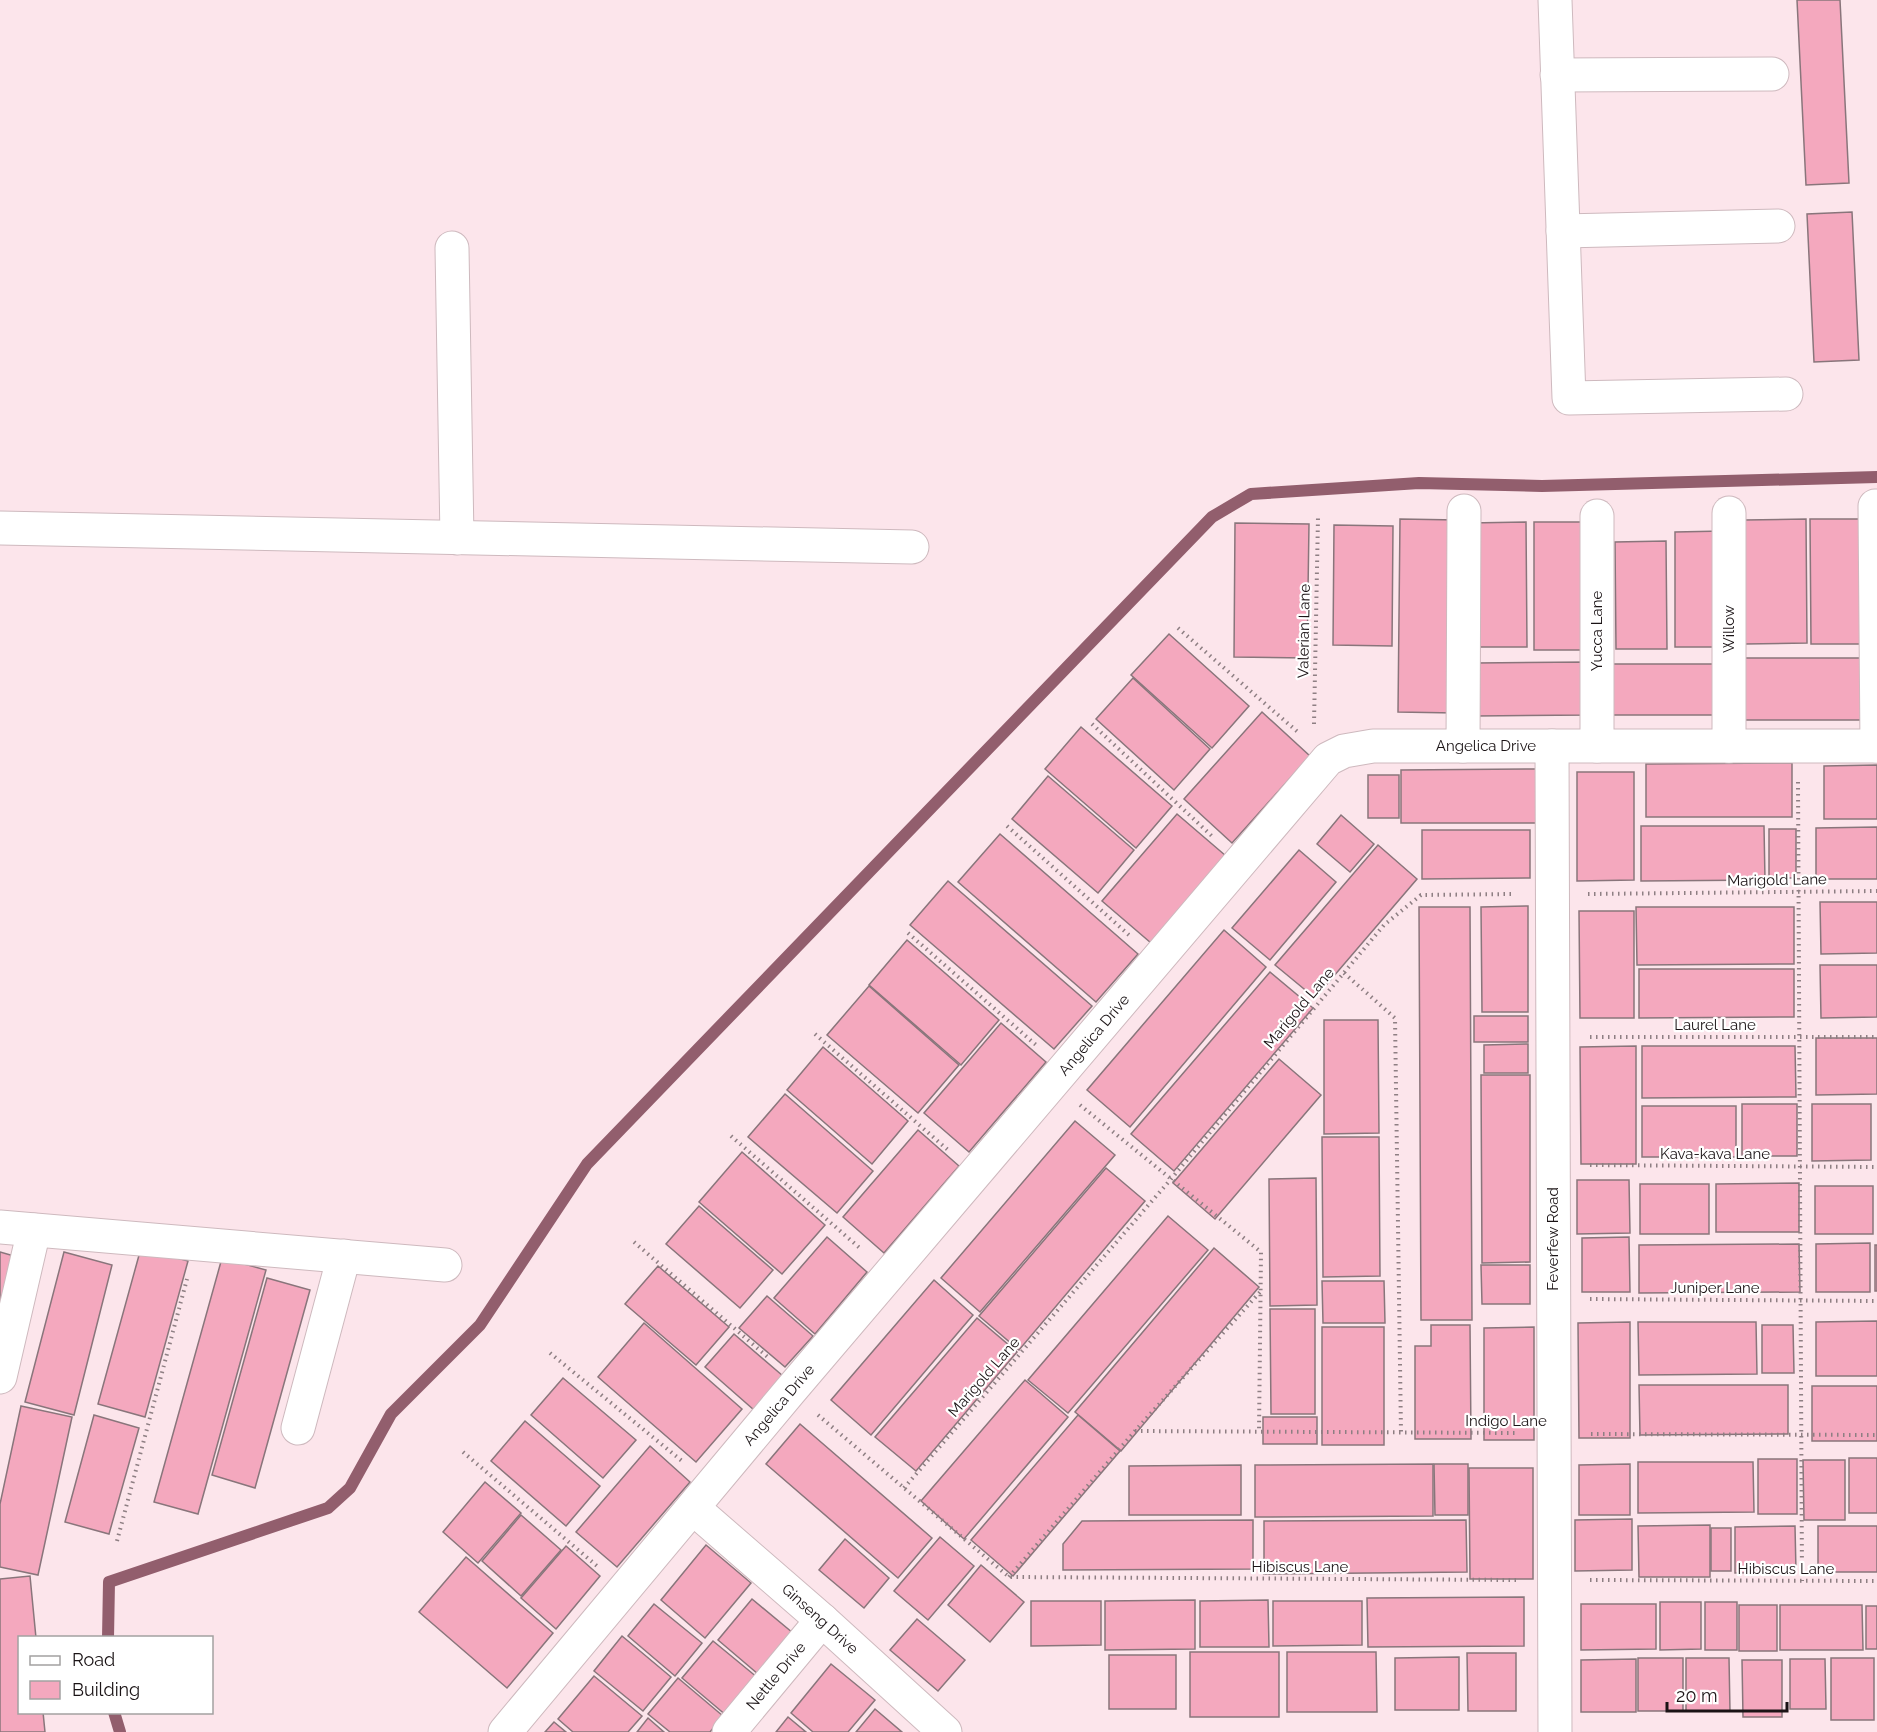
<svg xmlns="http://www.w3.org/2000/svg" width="1877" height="1732" font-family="Raleway,sans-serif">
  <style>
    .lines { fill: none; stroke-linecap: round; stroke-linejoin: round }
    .stream { stroke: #925e6d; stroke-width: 12 }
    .building { fill: #f4a8be; stroke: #89757b; stroke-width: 1.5 }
    .minor-casing { stroke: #ceb9be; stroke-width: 35 }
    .path { stroke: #8e7f83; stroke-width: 4; stroke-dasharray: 1.5 4.5; stroke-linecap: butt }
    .minor { stroke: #fff; stroke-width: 33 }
    .labels { text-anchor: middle; stroke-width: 4.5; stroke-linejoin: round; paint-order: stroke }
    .street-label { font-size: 15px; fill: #1a1315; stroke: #fff }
  </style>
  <rect width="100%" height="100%" fill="#fce5eb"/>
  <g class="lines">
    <g class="stream">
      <path d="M 108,1638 L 109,1582 L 328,1508 L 350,1488 L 391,1414 L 480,1325 L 587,1164 L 1212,517 L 1251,494 L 1419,483 L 1542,486 L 1877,477"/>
      <path d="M 114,1712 L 120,1732"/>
    </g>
  </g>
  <g class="building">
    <path d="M 1797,0 L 1840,0 L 1849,183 L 1806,185 Z"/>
    <path d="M 1852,212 L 1859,360 L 1814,362 L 1807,214 Z"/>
    <path d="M 1400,519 L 1457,520 L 1455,713 L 1398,712 Z"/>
    <path d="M 1806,519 L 1807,643 L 1745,644 L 1745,520 Z"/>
    <path d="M 1810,519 L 1866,519 L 1867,644 L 1811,644 Z"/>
    <path d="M 1526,522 L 1527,647 L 1470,647 L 1470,523 Z"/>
    <path d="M 1534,522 L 1585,522 L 1586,650 L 1534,650 Z"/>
    <path d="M 1235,523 L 1309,524 L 1307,658 L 1234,657 Z"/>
    <path d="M 1334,525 L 1393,526 L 1392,646 L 1333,645 Z"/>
    <path d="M 1723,531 L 1723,647 L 1675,647 L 1675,532 Z"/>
    <path d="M 1666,541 L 1667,649 L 1616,649 L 1615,542 Z"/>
    <path d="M 1169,634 L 1249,706 L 1212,748 L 1131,675 Z"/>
    <rect x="1739" y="658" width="126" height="62"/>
    <path d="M 1589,662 L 1590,715 L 1476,716 L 1476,663 Z"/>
    <path d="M 1604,664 L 1720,664 L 1720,715 L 1605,715 Z"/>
    <path d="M 1133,678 L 1210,749 L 1174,790 L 1096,719 Z"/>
    <path d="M 1262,712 L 1310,756 L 1232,843 L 1184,799 Z"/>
    <path d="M 1081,727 L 1172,806 L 1136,848 L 1045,769 Z"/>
    <path d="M 1792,763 L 1792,817 L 1646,817 L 1646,764 Z"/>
    <path d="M 1877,765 L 1877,819 L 1824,819 L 1824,766 Z"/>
    <path d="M 1536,769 L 1536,823 L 1401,823 L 1401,770 Z"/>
    <path d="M 1577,772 L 1634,772 L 1634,880 L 1577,881 Z"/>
    <rect x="1368" y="775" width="31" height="43"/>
    <path d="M 1048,776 L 1134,850 L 1098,893 L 1012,819 Z"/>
    <path d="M 1177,814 L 1226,856 L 1151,943 L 1102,901 Z"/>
    <path d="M 1341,815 L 1374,844 L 1350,872 L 1317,844 Z"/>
    <path d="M 1641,826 L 1764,826 L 1765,880 L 1641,881 Z"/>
    <path d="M 1877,827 L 1877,879 L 1816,879 L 1816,828 Z"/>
    <rect x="1769" y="829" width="27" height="49"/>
    <path d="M 1422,830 L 1530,830 L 1530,878 L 1422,879 Z"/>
    <path d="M 1000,834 L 1138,954 L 1096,1002 L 958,882 Z"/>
    <path d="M 1378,845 L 1417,879 L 1315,998 L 1275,965 Z"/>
    <path d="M 1299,850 L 1336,882 L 1270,960 L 1232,928 Z"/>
    <path d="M 948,881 L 1092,1006 L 1054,1049 L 910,925 Z"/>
    <path d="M 1820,902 L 1877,902 L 1877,953 L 1821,954 Z"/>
    <path d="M 1528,906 L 1528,1012 L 1482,1012 L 1481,907 Z"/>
    <path d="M 1419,907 L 1470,907 L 1472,1320 L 1421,1320 Z"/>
    <path d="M 1636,907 L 1794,907 L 1794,964 L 1637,965 Z"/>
    <path d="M 1579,911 L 1634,911 L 1634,1018 L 1580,1018 Z"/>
    <path d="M 1224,930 L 1266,967 L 1130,1127 L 1087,1090 Z"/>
    <path d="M 907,940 L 999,1020 L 961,1065 L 869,985 Z"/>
    <path d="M 1820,965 L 1877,965 L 1877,1017 L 1821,1018 Z"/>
    <path d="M 1639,969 L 1794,969 L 1794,1017 L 1639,1018 Z"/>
    <path d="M 1270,972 L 1313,1008 L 1174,1171 L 1131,1134 Z"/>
    <path d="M 869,986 L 959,1065 L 918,1113 L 827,1035 Z"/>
    <rect x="1474" y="1016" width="54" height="26"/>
    <path d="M 1324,1020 L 1378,1020 L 1379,1133 L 1324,1134 Z"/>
    <path d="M 1001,1023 L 1046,1062 L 969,1152 L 924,1113 Z"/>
    <path d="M 1816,1038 L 1877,1038 L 1877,1094 L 1816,1095 Z"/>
    <path d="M 1528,1044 L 1528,1073 L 1484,1073 L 1484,1045 Z"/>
    <path d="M 1636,1046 L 1636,1164 L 1581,1164 L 1580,1047 Z"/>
    <path d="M 1642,1046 L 1795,1046 L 1796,1097 L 1642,1098 Z"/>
    <path d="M 823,1047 L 908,1121 L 872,1164 L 787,1090 Z"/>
    <path d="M 1279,1059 L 1321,1095 L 1215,1219 L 1173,1183 Z"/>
    <path d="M 1481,1075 L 1530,1075 L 1530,1262 L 1482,1263 Z"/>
    <path d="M 785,1094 L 873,1171 L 837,1213 L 748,1137 Z"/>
    <rect x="1742" y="1104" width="55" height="52"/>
    <path d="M 1812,1104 L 1871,1104 L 1871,1160 L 1812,1161 Z"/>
    <rect x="1642" y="1106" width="94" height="51"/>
    <path d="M 1075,1121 L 1115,1155 L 980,1312 L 941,1278 Z"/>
    <path d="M 918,1130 L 959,1166 L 884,1253 L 843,1217 Z"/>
    <path d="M 1322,1137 L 1379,1137 L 1380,1276 L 1323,1277 Z"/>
    <path d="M 742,1152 L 825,1225 L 782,1274 L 699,1202 Z"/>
    <path d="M 1106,1168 L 1145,1201 L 1019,1350 L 979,1316 Z"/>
    <path d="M 1316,1178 L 1317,1305 L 1270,1306 L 1269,1179 Z"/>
    <path d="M 1577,1180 L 1629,1180 L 1630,1233 L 1577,1234 Z"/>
    <path d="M 1799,1183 L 1799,1232 L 1716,1232 L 1716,1184 Z"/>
    <rect x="1640" y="1184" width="69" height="50"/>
    <rect x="1815" y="1186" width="58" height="48"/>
    <path d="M 699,1206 L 773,1270 L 740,1308 L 666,1244 Z"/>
    <path d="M 1168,1216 L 1208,1250 L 1068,1413 L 1028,1380 Z"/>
    <path d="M 827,1237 L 867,1272 L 815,1334 L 774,1298 Z"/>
    <path d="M 1629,1237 L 1630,1292 L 1582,1292 L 1582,1238 Z"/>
    <path d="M 1870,1243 L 1870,1292 L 1816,1292 L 1816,1244 Z"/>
    <path d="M 1799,1244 L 1800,1292 L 1639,1293 L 1639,1245 Z"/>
    <rect x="1875" y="1245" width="2" height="46"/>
    <path d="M 141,1248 L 188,1261 L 145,1417 L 98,1404 Z"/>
    <path d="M 1214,1248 L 1259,1287 L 1121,1451 L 1075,1412 Z"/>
    <path d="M 0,1252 L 14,1256 L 0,1305 Z"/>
    <path d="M 64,1252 L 112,1265 L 74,1415 L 25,1402 Z"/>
    <path d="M 222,1258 L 266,1270 L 198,1514 L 154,1502 Z"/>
    <path d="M 1481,1265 L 1530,1265 L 1530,1304 L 1482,1304 Z"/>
    <path d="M 658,1266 L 729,1327 L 696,1365 L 625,1304 Z"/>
    <path d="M 267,1278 L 310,1290 L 255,1488 L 212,1475 Z"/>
    <path d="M 934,1280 L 973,1315 L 871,1435 L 831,1400 Z"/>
    <path d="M 1322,1281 L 1384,1281 L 1385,1323 L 1323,1323 Z"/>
    <path d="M 767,1296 L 813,1336 L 785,1367 L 739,1328 Z"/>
    <path d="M 1270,1309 L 1315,1309 L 1315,1414 L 1271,1414 Z"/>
    <path d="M 977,1318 L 1017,1352 L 916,1471 L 875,1437 Z"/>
    <path d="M 1877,1321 L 1877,1376 L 1816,1376 L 1816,1322 Z"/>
    <path d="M 1630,1322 L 1630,1438 L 1579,1438 L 1578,1323 Z"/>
    <path d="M 1638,1322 L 1756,1322 L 1757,1374 L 1639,1375 Z"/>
    <path d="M 644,1323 L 742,1409 L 696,1462 L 598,1377 Z"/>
    <path d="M 1431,1325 L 1470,1325 L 1471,1439 L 1415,1439 L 1415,1346 L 1431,1346 Z"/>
    <path d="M 1762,1325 L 1793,1325 L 1794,1373 L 1762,1373 Z"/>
    <rect x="1322" y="1327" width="62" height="118"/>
    <path d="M 1534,1327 L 1534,1440 L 1484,1440 L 1484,1328 Z"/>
    <path d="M 734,1334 L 783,1376 L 754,1410 L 705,1367 Z"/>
    <path d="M 563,1378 L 636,1440 L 603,1478 L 531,1415 Z"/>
    <path d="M 1025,1380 L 1068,1417 L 964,1539 L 921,1501 Z"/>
    <path d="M 1639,1385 L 1788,1385 L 1788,1434 L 1640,1435 Z"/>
    <rect x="1812" y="1386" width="65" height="55"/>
    <path d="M 21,1406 L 72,1417 L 38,1575 L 0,1567 L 0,1504 Z"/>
    <path d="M 94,1415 L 139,1428 L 109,1534 L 65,1522 Z"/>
    <path d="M 1078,1415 L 1120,1451 L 1013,1576 L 971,1540 Z"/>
    <rect x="1263" y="1417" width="54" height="27"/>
    <path d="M 525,1421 L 600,1486 L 566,1526 L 491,1461 Z"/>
    <path d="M 800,1424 L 932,1538 L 898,1578 L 766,1464 Z"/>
    <path d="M 650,1446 L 690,1482 L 617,1567 L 576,1532 Z"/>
    <rect x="1849" y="1458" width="28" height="55"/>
    <rect x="1758" y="1459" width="39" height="55"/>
    <path d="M 1803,1460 L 1845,1460 L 1845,1520 L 1804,1520 Z"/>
    <path d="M 1638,1462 L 1753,1462 L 1754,1512 L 1638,1513 Z"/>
    <path d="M 1433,1464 L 1433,1516 L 1255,1517 L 1255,1465 Z"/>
    <path d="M 1434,1464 L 1468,1464 L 1468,1515 L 1435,1515 Z"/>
    <path d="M 1630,1464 L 1630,1515 L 1579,1515 L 1579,1465 Z"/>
    <path d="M 1241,1465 L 1241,1515 L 1129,1515 L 1129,1466 Z"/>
    <path d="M 1469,1468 L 1533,1468 L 1533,1579 L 1470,1579 Z"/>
    <path d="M 485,1482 L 521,1513 L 478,1563 L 443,1532 Z"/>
    <path d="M 521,1515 L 561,1550 L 521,1596 L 482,1561 Z"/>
    <path d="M 1632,1519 L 1632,1570 L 1575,1571 L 1575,1520 Z"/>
    <path d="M 1253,1520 L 1253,1569 L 1063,1570 L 1063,1544 L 1082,1521 Z"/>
    <path d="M 1466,1520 L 1467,1572 L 1264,1574 L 1264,1521 Z"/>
    <path d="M 1710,1525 L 1710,1577 L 1639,1577 L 1638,1526 Z"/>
    <path d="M 1795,1526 L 1796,1572 L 1735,1573 L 1735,1527 Z"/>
    <rect x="1818" y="1526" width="59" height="46"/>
    <rect x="1711" y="1528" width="20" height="43"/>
    <path d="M 940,1537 L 974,1566 L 928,1620 L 894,1591 Z"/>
    <path d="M 845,1539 L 889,1578 L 864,1608 L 819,1570 Z"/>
    <path d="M 706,1545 L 751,1583 L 705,1638 L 661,1600 Z"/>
    <path d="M 566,1546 L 600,1576 L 556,1629 L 521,1598 Z"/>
    <path d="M 466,1557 L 553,1633 L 507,1688 L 419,1612 Z"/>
    <path d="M 981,1565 L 1024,1602 L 990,1642 L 948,1605 Z"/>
    <path d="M 30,1576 L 36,1638 L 20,1638 L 20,1712 L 43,1712 L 45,1732 L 0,1732 L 0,1579 Z"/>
    <path d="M 1524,1597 L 1524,1646 L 1368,1647 L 1367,1598 Z"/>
    <path d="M 752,1599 L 793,1633 L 758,1674 L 718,1640 Z"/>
    <path d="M 1195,1600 L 1195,1649 L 1105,1650 L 1105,1601 Z"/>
    <path d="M 1268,1600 L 1269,1647 L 1200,1647 L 1200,1601 Z"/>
    <path d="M 1031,1601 L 1101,1601 L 1101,1645 L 1031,1646 Z"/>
    <path d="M 1273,1601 L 1362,1601 L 1362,1645 L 1273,1646 Z"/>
    <path d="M 1660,1602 L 1701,1602 L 1701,1649 L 1660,1650 Z"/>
    <rect x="1705" y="1602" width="32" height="48"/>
    <path d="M 654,1604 L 702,1643 L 675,1676 L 628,1636 Z"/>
    <path d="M 1581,1604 L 1656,1604 L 1656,1649 L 1581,1650 Z"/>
    <rect x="1739" y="1605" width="38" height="46"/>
    <path d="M 1780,1605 L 1862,1605 L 1863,1650 L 1780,1650 Z"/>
    <rect x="1866" y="1606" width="11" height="43"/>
    <path d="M 917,1619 L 965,1660 L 938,1691 L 890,1650 Z"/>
    <path d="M 622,1636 L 671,1677 L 643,1711 L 594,1671 Z"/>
    <path d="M 713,1641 L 758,1678 L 727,1716 L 682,1678 Z"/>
    <rect x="1190" y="1652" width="89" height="65"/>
    <path d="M 1287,1652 L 1376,1652 L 1377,1712 L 1287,1712 Z"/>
    <path d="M 1467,1653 L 1516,1653 L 1516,1711 L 1468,1711 Z"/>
    <rect x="1109" y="1655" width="67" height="54"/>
    <path d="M 1459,1657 L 1459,1710 L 1395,1710 L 1395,1658 Z"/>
    <rect x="1638" y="1658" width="45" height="53"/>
    <path d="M 1686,1658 L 1729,1658 L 1730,1711 L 1686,1711 Z"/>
    <rect x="1831" y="1658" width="43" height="62"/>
    <path d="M 1636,1659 L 1636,1712 L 1581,1712 L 1581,1660 Z"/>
    <path d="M 1790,1659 L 1825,1659 L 1826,1709 L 1790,1709 Z"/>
    <path d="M 1742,1660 L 1782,1660 L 1782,1717 L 1743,1717 Z"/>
    <path d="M 831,1664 L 875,1700 L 848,1732 L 813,1732 L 791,1713 Z"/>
    <path d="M 594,1676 L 642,1716 L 628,1732 L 573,1732 L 558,1719 Z"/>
    <path d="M 678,1678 L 723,1716 L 710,1732 L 670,1732 L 648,1714 Z"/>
    <path d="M 875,1709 L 902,1732 L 856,1732 Z"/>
    <path d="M 788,1717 L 806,1732 L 776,1732 Z"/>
    <path d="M 648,1718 L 664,1732 L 637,1732 Z"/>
    <path d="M 554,1722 L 566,1732 L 545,1732 Z"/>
  </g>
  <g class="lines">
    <g class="minor-casing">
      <g id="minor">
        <path d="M 1555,0 L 1569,398 L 1786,394"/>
        <path d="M 1557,75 L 1772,74"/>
        <path d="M 1563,231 L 1778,226"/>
        <path d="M 452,248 L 457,538"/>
        <path d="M 1875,506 L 1877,746"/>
        <path d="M 1729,513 L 1729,746"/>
        <path d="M 1597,516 L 1597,746"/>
        <path d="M 0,528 L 912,547"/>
        <path d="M 1463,746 L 1464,511"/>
        <path d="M 1552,746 L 1555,1732"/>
        <path d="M 0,1227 L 445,1265"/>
        <path d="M 0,1377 L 34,1230"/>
        <path d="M 298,1428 L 344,1256"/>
        <path d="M 693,1508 L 822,1620 L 945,1732"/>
        <path d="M 505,1732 L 790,1391 L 1328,759 L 1344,751 L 1373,746 L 1877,746"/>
        <path d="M 729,1732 L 822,1620"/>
      </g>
    </g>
    <g class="path">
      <path d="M 1178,628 L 1300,734"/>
      <path d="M 1092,724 L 1214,838"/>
      <path d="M 1314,724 L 1318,517"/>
      <path d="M 1798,782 L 1802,1581"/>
      <path d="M 1007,826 L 1130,936"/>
      <path d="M 1588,894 L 1877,891"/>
      <path d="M 908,933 L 1036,1045"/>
      <path d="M 1344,973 L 1395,1018 L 1401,1433"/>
      <path d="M 815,1034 L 948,1150"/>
      <path d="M 1590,1037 L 1877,1037"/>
      <path d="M 1080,1105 L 1261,1252 L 1259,1432"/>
      <path d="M 731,1136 L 862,1250"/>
      <path d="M 1590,1165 L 1877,1167"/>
      <path d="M 634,1242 L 770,1359"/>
      <path d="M 1590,1299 L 1877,1301"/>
      <path d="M 550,1353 L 682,1461"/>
      <path d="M 818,1415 L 1009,1577 L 1517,1580"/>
      <path d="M 1135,1431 L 1518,1433"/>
      <path d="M 1591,1434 L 1877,1435"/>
      <path d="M 463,1452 L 597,1566"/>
      <path d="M 904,1488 L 1171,1179 L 1384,925 L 1421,895 L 1515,894"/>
      <path d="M 117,1541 L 187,1279"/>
      <path d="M 1009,1577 L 1135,1431 L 1260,1292"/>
      <path d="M 1590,1580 L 1877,1581"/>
    </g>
    <use href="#minor" class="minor"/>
  </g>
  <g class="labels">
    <g class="street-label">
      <text transform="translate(1729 629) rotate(-90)" y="5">Willow</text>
      <text transform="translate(1304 631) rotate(-89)" y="5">Valerian Lane</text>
      <text transform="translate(1597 631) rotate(-90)" y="5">Yucca Lane</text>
      <text x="1486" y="751">Angelica Drive</text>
      <text transform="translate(1777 880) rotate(-1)" y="5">Marigold Lane</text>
      <text transform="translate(1299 1008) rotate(-50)" y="5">Marigold Lane</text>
      <text x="1715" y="1030">Laurel Lane</text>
      <text transform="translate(1094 1035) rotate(-50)" y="5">Angelica Drive</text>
      <text x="1715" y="1159">Kava-kava Lane</text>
      <text transform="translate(1553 1239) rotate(-90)" y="5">Feverfew Road</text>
      <text x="1715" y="1293">Juniper Lane</text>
      <text transform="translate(984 1377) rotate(-49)" y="5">Marigold Lane</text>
      <text transform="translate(779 1405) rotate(-50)" y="5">Angelica Drive</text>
      <text x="1506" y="1426">Indigo Lane</text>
      <text x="1300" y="1572">Hibiscus Lane</text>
      <text x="1786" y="1574">Hibiscus Lane</text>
      <text transform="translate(820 1619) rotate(42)" y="5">Ginseng Drive</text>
      <text transform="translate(776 1676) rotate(-50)" y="5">Nettle Drive</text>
    </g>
  </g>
  <rect x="18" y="1636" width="195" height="78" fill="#ffffff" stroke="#a3a1a1" stroke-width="1.5"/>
  <rect x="30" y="1656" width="30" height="9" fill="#ffffff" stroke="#a3a1a1" stroke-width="1.5"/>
  <text x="72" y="1666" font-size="18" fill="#1a1315">Road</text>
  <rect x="30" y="1681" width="30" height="18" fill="#f4a8be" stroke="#a3a1a1" stroke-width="1.5"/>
  <text x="72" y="1696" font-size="18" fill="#1a1315">Building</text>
  <path d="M1667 1702v9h120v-9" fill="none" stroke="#1a1315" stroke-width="3"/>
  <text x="1676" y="1702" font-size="18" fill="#1a1315" stroke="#ffffff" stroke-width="4.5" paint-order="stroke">20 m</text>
</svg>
